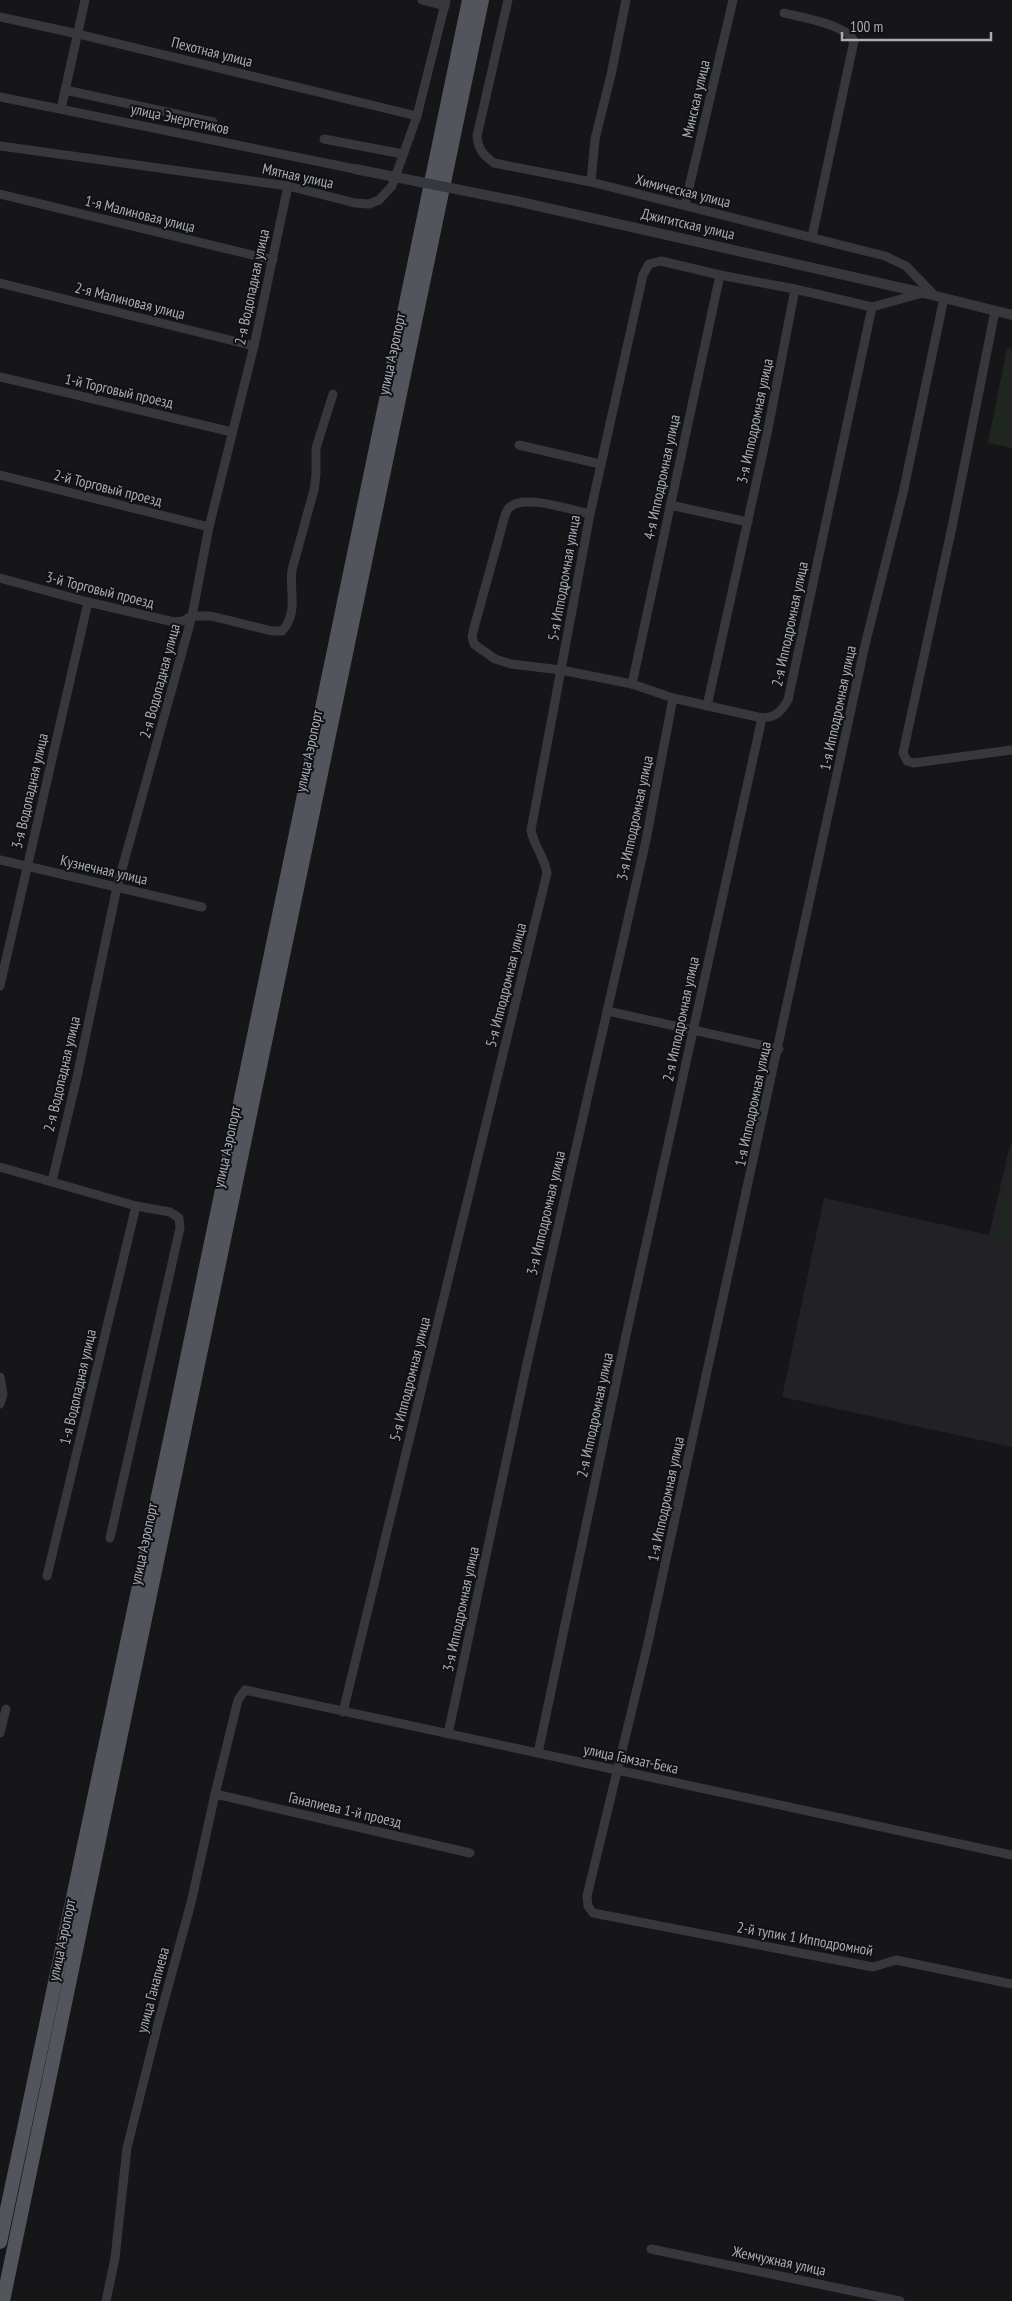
<svg xmlns="http://www.w3.org/2000/svg" width="1012" height="2301" font-family="'PT Sans Narrow',sans-serif">
  <style>
    .built { fill: #222225 }
    .green { fill: #1e261f }
    .lines { fill: none; stroke-linecap: round; stroke-linejoin: round }
    .minor { stroke: #37383d; stroke-width: 9 }
    .tertiary { stroke: #37383d; stroke-width: 10 }
    .primary { stroke: #53555c; stroke-width: 14 }
    .tertiary-bridge { stroke: #37383d; stroke-width: 10 }
    .labels { text-anchor: middle; stroke-width: 4; stroke-linejoin: round; paint-order: stroke }
    .street-label { font-size: 15px; fill: #a8adb8; stroke: #111113 }
  </style>
  <rect width="100%" height="100%" fill="#161618"/>
  <path class="built" d="M 1010,1145 L 1012,1145 L 1012,1447 L 782,1397 L 824,1198 L 989,1235 Z"/>
  <g class="green">
    <path d="M 1007,348 L 1012,349 L 1012,448 L 988,443 Z"/>
    <path d="M 1012,1159 L 1012,1241 L 995,1237 Z"/>
  </g>
  <g class="lines">
    <g class="minor">
      <path d="M 422,0 L 445,6"/>
      <path d="M 508,0 L 477,136 C 478,149 483,155 494,163 L 591,182"/>
      <path d="M 626,0 L 611,75 L 595,139 L 591,182 L 885,256 L 906,266 L 935,296"/>
      <path d="M 784,13 C 803,18 845,24 854,41 L 812,237"/>
      <path d="M 0,17 L 78,34 L 417,116"/>
      <path d="M 65,90 L 213,122"/>
      <path d="M 0,97 L 355,169"/>
      <path d="M 61,109 L 85,0"/>
      <path d="M 324,139 L 403,154"/>
      <path d="M 0,146 L 288,186 L 355,203 L 369,204 L 379,200 L 392,186 L 417,116 L 446,0"/>
      <path d="M 0,194 L 273,260"/>
      <path d="M 685,205 L 733,0"/>
      <path d="M 0,283 L 254,346"/>
      <path d="M 944,298 L 903,493 L 865,645 L 647,1647 L 587,1896 L 588,1906 L 593,1913 L 873,1967 L 896,1960 L 1012,1984"/>
      <path d="M 995,311 L 952,527 L 903,753 L 907,761 L 914,763 L 1012,750"/>
      <path d="M 0,377 L 232,432"/>
      <path d="M 519,445 L 600,464"/>
      <path d="M 0,475 L 209,527"/>
      <path d="M 670,505 L 748,522"/>
      <path d="M 590,514 C 572,510 522,493 509,508 C 507,510 505,515 504,519 L 474,628 L 472,637 L 474,644 L 495,659 L 511,664 L 561,670 L 632,684 L 673,698 L 762,718"/>
      <path d="M 0,578 L 88,602 L 174,622 L 183,621 L 192,616 L 211,616 L 272,631 L 282,631 C 299,612 289,591 292,570 L 314,490 L 316,475 L 316,448 L 333,394"/>
      <path d="M 632,684 L 720,275"/>
      <path d="M 707,706 L 768,429 L 795,289"/>
      <path d="M 0,860 L 202,907"/>
      <path d="M 0,986 L 88,602"/>
      <path d="M 607,1011 L 779,1049"/>
      <path d="M 0,1167 L 136,1206 L 170,1212 L 179,1218 L 180,1228 L 110,1538"/>
      <path d="M 52,1181 L 77,1077 L 117,887 L 192,616 L 209,527 L 254,346 L 288,186"/>
      <path d="M 0,1404 L 3,1394 L 0,1377"/>
      <path d="M 47,1576 L 136,1206"/>
      <path d="M 343,1712 L 547,873 C 544,855 534,847 531,830 L 590,514 L 643,275 L 649,264 L 661,261 L 720,275 L 795,289 L 872,307 L 923,293"/>
      <path d="M 0,1733 L 6,1709"/>
      <path d="M 448,1734 L 526,1368 L 646,840 L 673,698"/>
      <path d="M 538,1753 L 626,1335 L 762,718 C 776,717 781,712 788,700 L 872,307"/>
      <path d="M 215,1794 L 470,1853"/>
      <path d="M 651,2249 L 900,2301"/>
      <path d="M 106,2301 L 115,2258 L 127,2148 L 159,2020 L 191,1903 L 215,1794 L 238,1700 L 245,1690 L 1012,1855"/>
    </g>
    <path class="tertiary" d="M 516,201 L 924,293 L 1012,315"/>
    <g class="primary">
      <path d="M 0,2242 L 174,1421 L 469,0"/>
      <path d="M 3,2301 L 482,0"/>
    </g>
    <path class="tertiary-bridge" d="M 355,169 L 516,201"/>
  </g>
  <g class="labels">
    <g class="street-label">
      <text transform="translate(212 52) rotate(14)" y="5">Пехотная улица</text>
      <text transform="translate(696 99) rotate(-77)" y="5">Минская улица</text>
      <text transform="translate(180 119) rotate(12)" y="5">улица Энергетиков</text>
      <text transform="translate(298 176) rotate(12)" y="5">Мятная улица</text>
      <text transform="translate(683 191) rotate(14)" y="5">Химическая улица</text>
      <text transform="translate(140 214) rotate(14)" y="5">1-я Малиновая улица</text>
      <text transform="translate(688 224) rotate(13)" y="5">Джигитская улица</text>
      <text transform="translate(252 287) rotate(-78)" y="5">2-я Водопадная улица</text>
      <text transform="translate(130 301) rotate(14)" y="5">2-я Малиновая улица</text>
      <text transform="translate(392 354) rotate(-78)" y="5">улица Аэропорт</text>
      <text transform="translate(119 391) rotate(13)" y="5">1-й Торговый проезд</text>
      <text transform="translate(755 421) rotate(-78)" y="5">3-я Ипподромная улица</text>
      <text transform="translate(662 477) rotate(-78)" y="5">4-я Ипподромная улица</text>
      <text transform="translate(108 488) rotate(14)" y="5">2-й Торговый проезд</text>
      <text transform="translate(564 578) rotate(-80)" y="5">5-я Ипподромная улица</text>
      <text transform="translate(100 590) rotate(14)" y="5">3-й Торговый проезд</text>
      <text transform="translate(790 624) rotate(-78)" y="5">2-я Ипподромная улица</text>
      <text transform="translate(160 681) rotate(-75)" y="5">2-я Водопадная улица</text>
      <text transform="translate(838 708) rotate(-78)" y="5">1-я Ипподромная улица</text>
      <text transform="translate(309 751) rotate(-78)" y="5">улица Аэропорт</text>
      <text transform="translate(30 791) rotate(-77)" y="5">3-я Водопадная улица</text>
      <text transform="translate(635 818) rotate(-78)" y="5">3-я Ипподромная улица</text>
      <text transform="translate(104 870) rotate(13)" y="5">Кузнечная улица</text>
      <text transform="translate(506 985) rotate(-76)" y="5">5-я Ипподромная улица</text>
      <text transform="translate(681 1019) rotate(-78)" y="5">2-я Ипподромная улица</text>
      <text transform="translate(62 1074) rotate(-77)" y="5">2-я Водопадная улица</text>
      <text transform="translate(753 1104) rotate(-78)" y="5">1-я Ипподромная улица</text>
      <text transform="translate(227 1147) rotate(-78)" y="5">улица Аэропорт</text>
      <text transform="translate(546 1213) rotate(-77)" y="5">3-я Ипподромная улица</text>
      <text transform="translate(410 1379) rotate(-76)" y="5">5-я Ипподромная улица</text>
      <text transform="translate(78 1387) rotate(-77)" y="5">1-я Водопадная улица</text>
      <text transform="translate(595 1415) rotate(-78)" y="5">2-я Ипподромная улица</text>
      <text transform="translate(666 1499) rotate(-78)" y="5">1-я Ипподромная улица</text>
      <text transform="translate(144 1544) rotate(-78)" y="5">улица Аэропорт</text>
      <text transform="translate(461 1609) rotate(-78)" y="5">3-я Ипподромная улица</text>
      <text transform="translate(631 1759) rotate(12)" y="5">улица Гамзат-Бека</text>
      <text transform="translate(345 1810) rotate(13)" y="5">Ганапиева 1-й проезд</text>
      <text transform="translate(805 1939) rotate(10)" y="5">2-й тупик 1 Ипподромной</text>
      <text transform="translate(62 1940) rotate(-78)" y="5">улица Аэропорт</text>
      <text transform="translate(153 1990) rotate(-75)" y="5">улица Ганапиева</text>
      <text transform="translate(779 2261) rotate(12)" y="5">Жемчужная улица</text>
    </g>
  </g>
  <path d="M842 32v8h149v-8" fill="none" stroke="#a8adb8" stroke-width="2.5"/>
  <text x="850" y="32" font-size="15" fill="#a8adb8" stroke="#111113" stroke-width="4" paint-order="stroke">100 m</text>
</svg>
